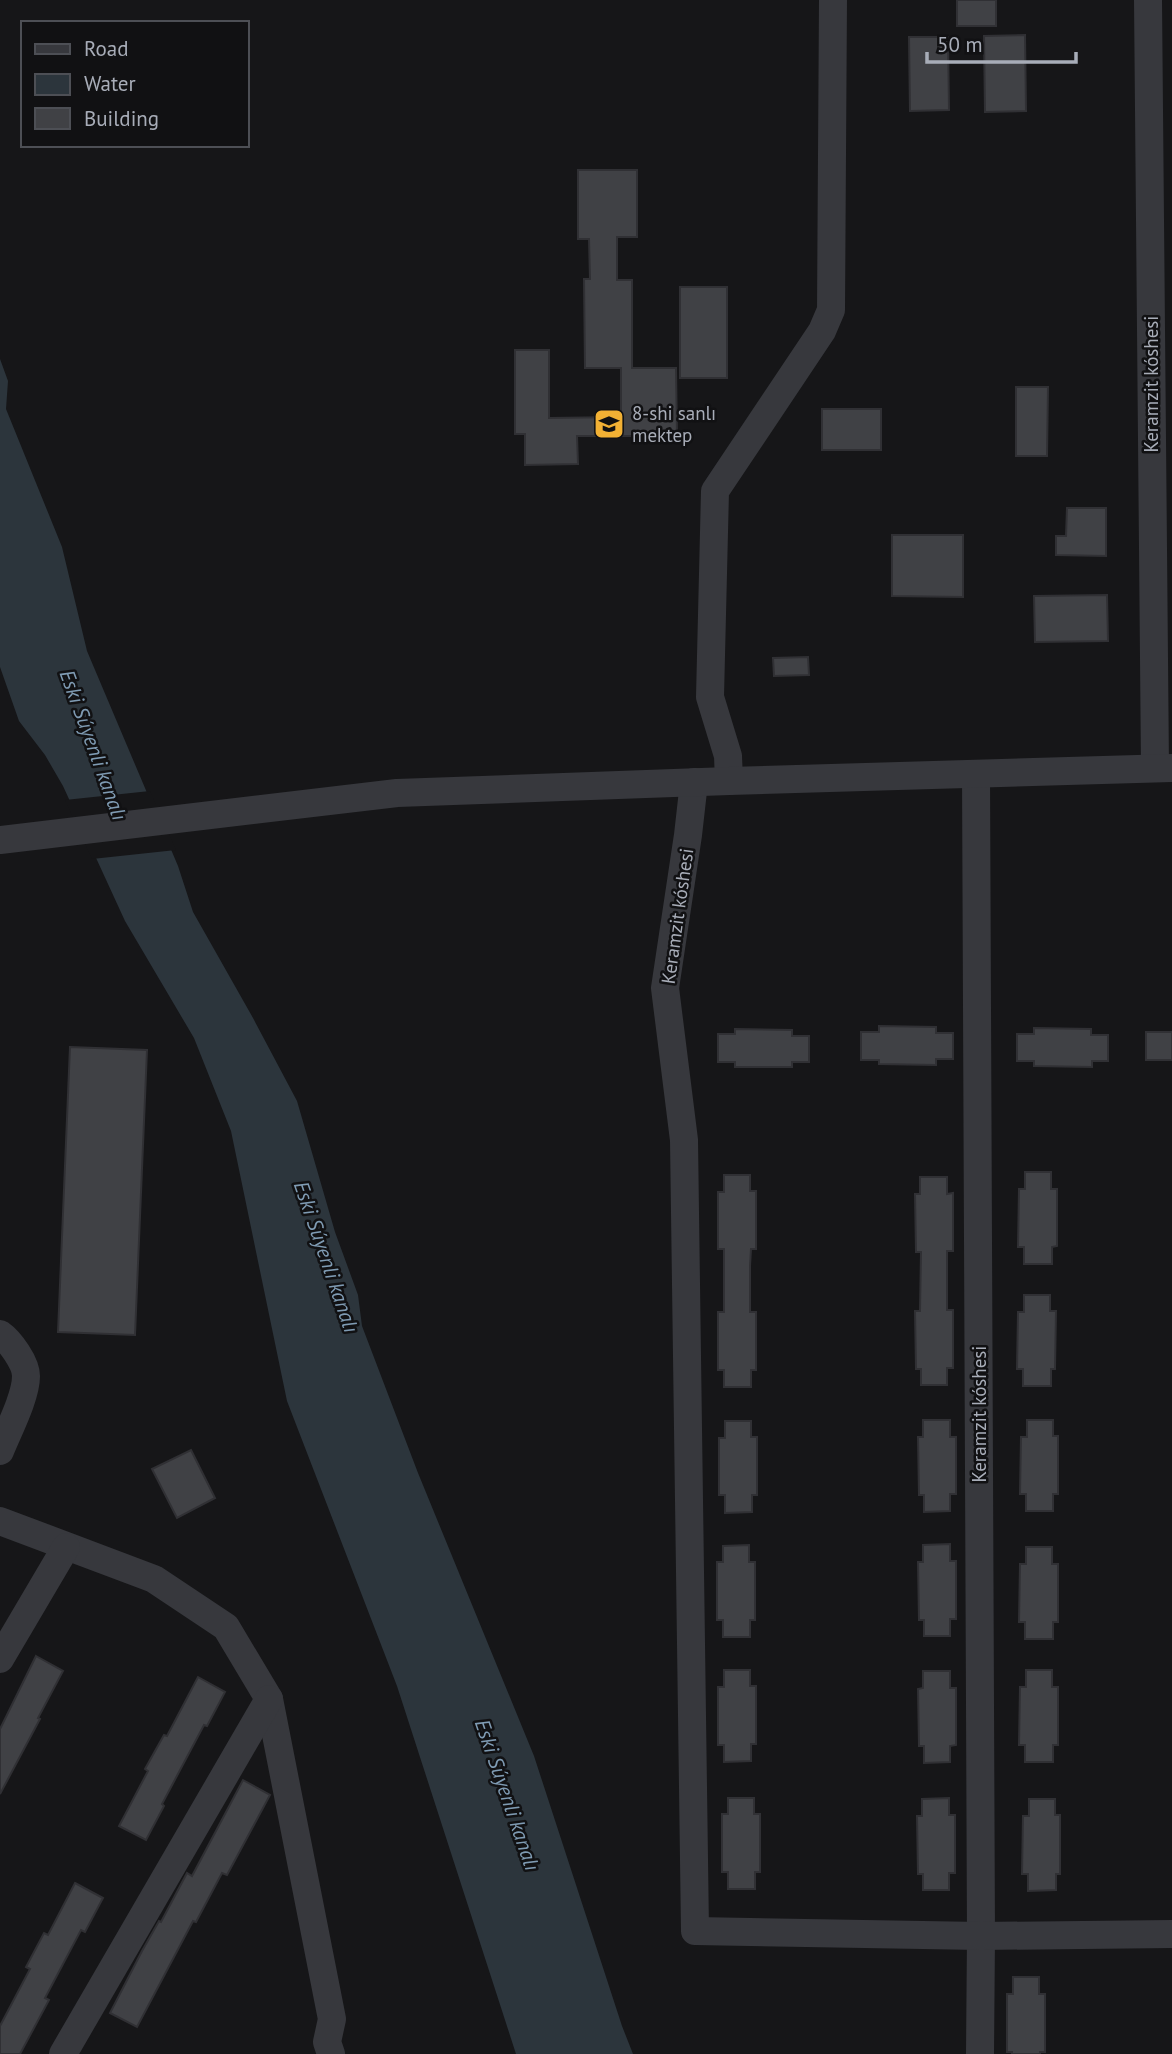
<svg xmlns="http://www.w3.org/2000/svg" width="1172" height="2054" font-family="'PT Sans',sans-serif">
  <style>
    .water { fill: #2c353c }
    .pier { fill: #161618 }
    .building { fill: #404145; stroke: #303034; stroke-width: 2 }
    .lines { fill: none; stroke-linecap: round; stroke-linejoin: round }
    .minor { stroke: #37383d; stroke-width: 28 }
    .labels { text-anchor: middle; stroke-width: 5; stroke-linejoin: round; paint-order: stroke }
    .street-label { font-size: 19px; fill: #a8adb8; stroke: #111113 }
    .poi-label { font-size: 19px; fill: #a8adb8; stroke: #111113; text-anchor: start }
    .water-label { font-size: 21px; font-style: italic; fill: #7f9bb3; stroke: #111113 }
  </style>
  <rect width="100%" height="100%" fill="#161618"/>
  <path class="water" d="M 0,359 L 8,381 L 6,409 L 62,547 L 87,651 L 178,866 L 193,912 L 253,1018 L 297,1101 L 335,1232 L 358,1295 L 362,1326 L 418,1473 L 534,1756 L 622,2026 L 633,2054 L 516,2054 L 397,1686 L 287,1401 L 231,1131 L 194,1038 L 125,921 L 63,786 L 45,755 L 19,721 L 0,667 Z"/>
  <path class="pier" d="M 150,791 L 176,850 L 92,859 L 65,800 Z"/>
  <g class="building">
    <rect x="957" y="0" width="39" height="26"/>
    <path d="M 1025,35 L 1026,111 L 985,112 L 984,36 Z"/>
    <path d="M 909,37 L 948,37 L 949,110 L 910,111 Z"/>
    <path d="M 578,170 L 637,170 L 637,237 L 617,237 L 617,280 L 632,280 L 632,368 L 676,368 L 677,436 L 577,436 L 578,464 L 525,465 L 525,434 L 515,434 L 515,350 L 549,350 L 549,418 L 621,417 L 621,368 L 585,368 L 584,279 L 590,279 L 589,239 L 578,239 Z"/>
    <rect x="680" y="287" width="47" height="91"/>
    <path d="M 1016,387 L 1048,387 L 1047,456 L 1016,456 Z"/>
    <rect x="822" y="409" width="59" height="41"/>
    <path d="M 1067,508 L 1106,508 L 1106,556 L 1056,555 L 1056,536 L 1066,536 Z"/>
    <path d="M 892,535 L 963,535 L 963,597 L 892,596 Z"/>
    <path d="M 1107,595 L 1108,641 L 1035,642 L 1034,596 Z"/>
    <path d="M 808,657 L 809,675 L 774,676 L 773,658 Z"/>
    <path d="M 879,1026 L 936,1027 L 936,1033 L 953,1033 L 953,1059 L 936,1059 L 936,1065 L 879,1064 L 879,1060 L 861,1060 L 861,1032 L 879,1032 Z"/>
    <path d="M 1034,1028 L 1091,1029 L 1091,1035 L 1108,1035 L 1108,1061 L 1092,1061 L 1092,1067 L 1034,1066 L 1034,1061 L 1017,1061 L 1017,1034 L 1034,1034 Z"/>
    <path d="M 735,1029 L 792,1030 L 792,1036 L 809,1036 L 809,1062 L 792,1062 L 792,1067 L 735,1067 L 735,1062 L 718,1062 L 718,1034 L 735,1034 Z"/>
    <rect x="1146" y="1032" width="26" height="28"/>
    <path d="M 70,1047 L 147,1050 L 135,1335 L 58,1332 Z"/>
    <path d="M 1025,1172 L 1051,1172 L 1051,1189 L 1057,1189 L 1057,1246 L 1052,1247 L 1052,1264 L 1024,1264 L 1024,1247 L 1018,1247 L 1019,1189 L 1025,1189 Z"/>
    <path d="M 724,1175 L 750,1175 L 750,1191 L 756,1191 L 756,1249 L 751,1249 L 750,1266 L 750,1312 L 756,1312 L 756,1370 L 751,1370 L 751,1387 L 724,1387 L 724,1370 L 718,1370 L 718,1312 L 724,1312 L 724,1249 L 718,1249 L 718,1192 L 724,1192 Z"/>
    <path d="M 920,1177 L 947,1177 L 947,1194 L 953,1193 L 953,1251 L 947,1251 L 947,1310 L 953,1310 L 953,1368 L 947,1368 L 947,1385 L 921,1385 L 921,1369 L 916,1369 L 915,1311 L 920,1311 L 921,1252 L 916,1252 L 915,1194 L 920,1194 Z"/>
    <path d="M 1024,1295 L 1050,1295 L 1050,1311 L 1056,1311 L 1055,1369 L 1051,1369 L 1051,1386 L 1023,1386 L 1023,1369 L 1017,1369 L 1018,1312 L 1024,1312 Z"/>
    <path d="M 923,1420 L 950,1420 L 950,1437 L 956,1437 L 956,1494 L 950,1494 L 950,1511 L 924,1512 L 924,1495 L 919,1495 L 918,1437 L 923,1437 Z"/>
    <path d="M 1027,1420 L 1053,1420 L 1053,1436 L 1058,1436 L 1058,1494 L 1053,1494 L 1053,1511 L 1026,1511 L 1026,1494 L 1020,1494 L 1021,1437 L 1027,1437 Z"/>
    <path d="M 725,1421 L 751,1421 L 751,1437 L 757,1437 L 757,1495 L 752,1495 L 752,1512 L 725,1513 L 725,1495 L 719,1495 L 719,1438 L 725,1438 Z"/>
    <path d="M 191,1450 L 215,1498 L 177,1518 L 152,1469 Z"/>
    <path d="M 950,1544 L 950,1561 L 956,1561 L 956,1619 L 950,1619 L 950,1636 L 924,1636 L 924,1620 L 919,1620 L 918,1562 L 923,1562 L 923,1545 Z"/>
    <path d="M 749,1545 L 749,1562 L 755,1562 L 755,1620 L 750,1620 L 750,1637 L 723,1637 L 723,1620 L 717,1620 L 717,1562 L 723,1562 L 723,1546 Z"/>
    <path d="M 1026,1547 L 1052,1547 L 1052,1564 L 1058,1564 L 1058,1622 L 1053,1622 L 1053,1639 L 1025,1639 L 1025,1622 L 1019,1622 L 1020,1564 L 1026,1564 Z"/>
    <path d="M 36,1656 L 63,1671 L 38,1718 L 40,1719 L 0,1794 L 0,1729 Z"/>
    <path d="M 724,1670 L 750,1670 L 750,1686 L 756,1686 L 756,1744 L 751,1744 L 751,1761 L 724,1762 L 724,1745 L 718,1745 L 718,1687 L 724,1687 Z"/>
    <path d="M 1026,1670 L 1052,1670 L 1052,1687 L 1058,1687 L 1058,1745 L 1053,1745 L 1053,1762 L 1025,1762 L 1025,1745 L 1019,1745 L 1020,1687 L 1026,1687 Z"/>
    <path d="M 923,1671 L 950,1671 L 950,1688 L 956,1688 L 956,1745 L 950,1746 L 950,1762 L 924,1763 L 924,1746 L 919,1746 L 918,1689 L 923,1688 Z"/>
    <path d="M 198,1677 L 225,1692 L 207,1726 L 204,1725 L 162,1804 L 164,1806 L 146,1840 L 119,1826 L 148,1771 L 145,1769 L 164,1735 L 167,1736 Z"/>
    <path d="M 243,1780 L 270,1795 L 227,1875 L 222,1873 L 196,1922 L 193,1921 L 137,2027 L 110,2013 L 142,1951 L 159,1921 L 161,1922 L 187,1873 L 192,1876 Z"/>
    <path d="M 728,1798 L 754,1798 L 754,1814 L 760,1814 L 760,1872 L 755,1872 L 755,1889 L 728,1889 L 728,1872 L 722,1872 L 722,1814 L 728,1814 Z"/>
    <path d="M 949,1798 L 949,1815 L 955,1815 L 955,1873 L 949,1873 L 949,1890 L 923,1890 L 923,1874 L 918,1874 L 917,1816 L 922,1816 L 922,1799 Z"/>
    <path d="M 1029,1799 L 1055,1799 L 1055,1815 L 1060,1815 L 1060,1874 L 1056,1874 L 1056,1890 L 1028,1891 L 1028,1874 L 1022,1874 L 1023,1816 L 1029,1816 Z"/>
    <path d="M 75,1883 L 103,1898 L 85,1932 L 81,1930 L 45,1998 L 49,2000 L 20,2054 L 0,2054 L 0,2026 L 30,1969 L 26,1967 L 44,1933 L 48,1935 Z"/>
    <path d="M 1013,1977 L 1039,1977 L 1039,1994 L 1045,1994 L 1045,2052 L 1040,2052 L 1040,2054 L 1012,2054 L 1012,2052 L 1007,2052 L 1007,1994 L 1013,1994 Z"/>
  </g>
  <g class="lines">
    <g class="minor">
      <path d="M 1148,0 L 1155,768"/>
      <path d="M 976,774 L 981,1936 L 980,2054"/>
      <path d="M 729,781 L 728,756 L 710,697 L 715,491 L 822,331 L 831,310 L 833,0"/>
      <path d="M 694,782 L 688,835 L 665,988 L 684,1140 L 695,1931 L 981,1936 L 1172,1934"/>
      <path d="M 0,840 L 397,793 L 729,781 L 1172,768"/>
      <path d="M 0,1334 C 10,1341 26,1363 26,1376 C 26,1397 8,1431 0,1451"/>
      <path d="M 0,1521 L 154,1579 L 226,1627 L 269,1699 L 332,2019 L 327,2042 L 331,2054"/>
      <path d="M 0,1659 L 66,1547"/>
      <path d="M 63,2054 L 269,1699"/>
    </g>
  </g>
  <defs>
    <g id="school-square" transform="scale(1.575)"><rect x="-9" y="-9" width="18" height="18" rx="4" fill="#f2b134" stroke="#111113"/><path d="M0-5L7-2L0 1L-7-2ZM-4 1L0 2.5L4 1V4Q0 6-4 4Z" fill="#111"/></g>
  </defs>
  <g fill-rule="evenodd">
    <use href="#school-square" x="609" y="424"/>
  </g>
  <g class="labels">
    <g class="street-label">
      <text transform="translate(1151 384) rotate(-90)" y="7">Keramzit kóshesi</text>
      <text transform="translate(677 916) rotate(-82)" y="7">Keramzit kóshesi</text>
      <text transform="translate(979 1414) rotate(-90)" y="7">Keramzit kóshesi</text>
    </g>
    <g class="poi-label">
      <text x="632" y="420">8-shi sanlı<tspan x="632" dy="22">mektep</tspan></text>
    </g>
    <g class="water-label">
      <text transform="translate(93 745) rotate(70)" y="7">Eski Súyenli kanalı</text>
      <text transform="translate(326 1257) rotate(71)" y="7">Eski Súyenli kanalı</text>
      <text transform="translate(507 1795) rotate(71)" y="7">Eski Súyenli kanalı</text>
    </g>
  </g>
  <rect x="21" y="21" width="228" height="126" fill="#111113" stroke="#4d4f55" stroke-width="2"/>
  <rect x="35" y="44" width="35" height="10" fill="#37383d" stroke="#4d4f55" stroke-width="2"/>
  <text x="84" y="56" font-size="21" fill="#a8adb8">Road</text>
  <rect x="35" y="74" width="35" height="21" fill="#2c353c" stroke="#4d4f55" stroke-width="2"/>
  <text x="84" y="91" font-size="21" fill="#a8adb8">Water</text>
  <rect x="35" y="108" width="35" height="21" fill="#404145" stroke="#4d4f55" stroke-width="2"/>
  <text x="84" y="126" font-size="21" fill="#a8adb8">Building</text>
  <path d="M927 52v10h149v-10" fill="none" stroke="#a8adb8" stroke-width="3.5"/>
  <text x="937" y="52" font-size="21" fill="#a8adb8" stroke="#111113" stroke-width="5" paint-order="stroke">50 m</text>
</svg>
